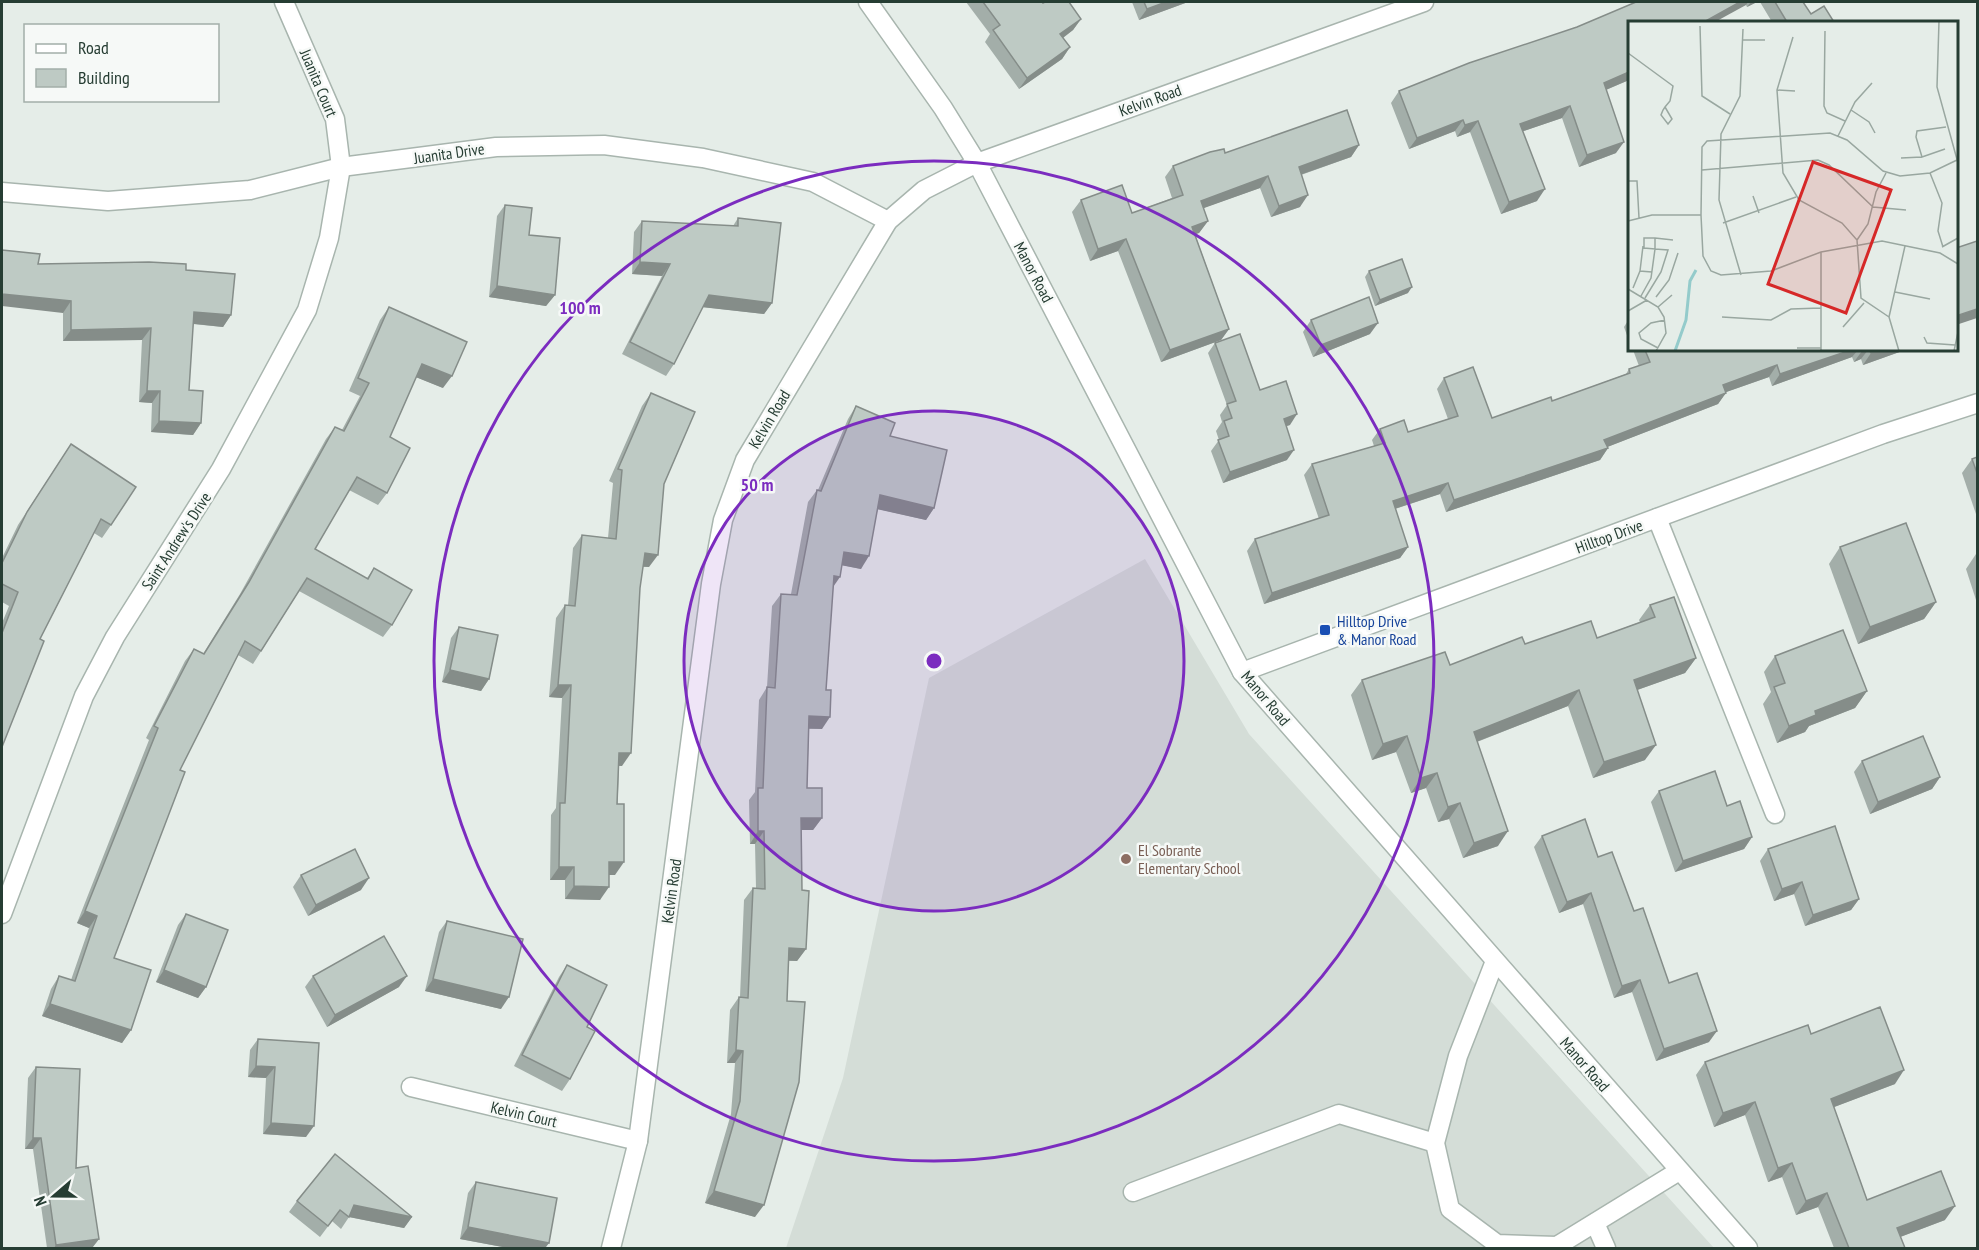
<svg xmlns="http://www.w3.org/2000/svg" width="1979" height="1250" font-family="'PT Sans Narrow',sans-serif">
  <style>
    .built { fill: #d4ddd7 }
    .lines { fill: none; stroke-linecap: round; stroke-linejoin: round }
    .minor-casing { stroke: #a8b5ae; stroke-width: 21 }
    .minor { stroke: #fff; stroke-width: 18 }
    .wall { fill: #a3aea9 }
    .shaded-wall { fill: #858d89 }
    .building { fill: #becac4; stroke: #858d89; stroke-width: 1.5 }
    .ring { fill: none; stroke: #7b2cbf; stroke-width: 3 }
    .transit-dot { fill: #1a4fb4; stroke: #f6f9f7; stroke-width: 2 }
    .education-dot { fill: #8d6e63; stroke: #f6f9f7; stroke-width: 2 }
    .labels { text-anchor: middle; stroke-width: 5; stroke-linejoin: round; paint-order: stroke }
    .street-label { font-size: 16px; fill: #263d33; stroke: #f6f9f7 }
    .transit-label { font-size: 16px; fill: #164399; stroke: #f6f9f7; text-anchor: start }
    .education-label { font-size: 16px; fill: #785e54; stroke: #f6f9f7; text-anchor: start }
    .inset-river { fill: none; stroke: #94cbcb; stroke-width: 3 }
    .inset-road { fill: none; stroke: #99a7a0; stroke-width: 1.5 }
    .view { fill: #d62828; fill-opacity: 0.15; stroke: #d62828; stroke-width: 3 }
    .inset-edge { fill: none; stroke: #263d33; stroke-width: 3 }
    .centre { fill: #7b2cbf; stroke: #f6f9f7; stroke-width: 3 }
    .ring-label { font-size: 18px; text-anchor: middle; font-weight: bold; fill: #7b2cbf; stroke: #f6f9f7; stroke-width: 5; stroke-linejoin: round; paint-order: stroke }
  </style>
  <rect width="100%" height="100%" fill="#e5ede8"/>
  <path class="built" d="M 1145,559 L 1249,734 L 1714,1248 L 786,1248 L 843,1078 L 929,678 Z"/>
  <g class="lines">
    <g class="minor-casing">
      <g id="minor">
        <path d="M 868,2 L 943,108 L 977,163 L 1242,672 L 1748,1248"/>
        <path d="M 2,192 L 108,201 L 250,190 L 341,167 L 496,147 L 604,145 L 703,158 L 813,182 L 888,221"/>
        <path d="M 1657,518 L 1775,814"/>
        <path d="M 1242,672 L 1883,434 L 1978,403"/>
        <path d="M 2,914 L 84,696 L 115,637 L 221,469 L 307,310 L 329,238 L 341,167 L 335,119 L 284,2"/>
        <path d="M 1495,961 L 1458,1056 L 1435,1143 L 1450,1209 L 1497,1244 L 1557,1246 L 1679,1171"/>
        <path d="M 411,1087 L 638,1141"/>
        <path d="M 1133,1192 L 1339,1114 L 1435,1143"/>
        <path d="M 1595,1223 L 1606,1248"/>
        <path d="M 611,1248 L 638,1141 L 711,584 L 723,520 L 745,460 L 888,221 L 924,190 L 977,163 L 1424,2"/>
      </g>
    </g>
    <use href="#minor" class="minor"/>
  </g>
  <g class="wall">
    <path d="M 966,2 L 1042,2 L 1043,3 L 1081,19 L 1073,30 L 1063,38 L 1070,47 L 1062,59 L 1019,89 L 985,42 L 990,34 Z"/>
    <path d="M 1132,2 L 1188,2 L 1139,20 Z"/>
    <path d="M 1636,2 L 1757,2 L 1747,7 L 1746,5 L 1629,22 L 1629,80 L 1606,90 L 1616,153 L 1579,167 L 1562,118 L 1523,131 L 1537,201 L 1501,214 L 1470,132 L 1457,137 L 1455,131 L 1409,149 L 1391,103 L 1399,91 L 1577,27 Z"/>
    <path d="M 1760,2 L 1803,2 L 1811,14 L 1834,22 L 1772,22 Z"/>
    <path d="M 1359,145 L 1351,157 L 1301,175 L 1300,207 L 1271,217 L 1260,188 L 1203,208 L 1208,221 L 1199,233 L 1195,234 L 1229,329 L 1221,340 L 1161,362 L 1118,251 L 1090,261 L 1072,212 L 1081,200 L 1132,213 L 1172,198 L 1165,177 L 1173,166 L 1225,153 Z"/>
    <path d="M 505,205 L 529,235 L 555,295 L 546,306 L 489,297 L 497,216 Z"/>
    <path d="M 738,218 L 772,303 L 764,314 L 703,307 L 674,364 L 666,376 L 622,354 L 662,276 L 632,274 L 634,232 L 642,221 L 733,226 Z"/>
    <path d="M 38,264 L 186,270 L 231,315 L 223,327 L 193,324 L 189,390 L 201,423 L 193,435 L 151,432 L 152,403 L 139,402 L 142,340 L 63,341 L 63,313 Z"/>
    <path d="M 1369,271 L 1408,293 L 1375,306 L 1365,277 Z"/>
    <path d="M 389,307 L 443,388 L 416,377 L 390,437 L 387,493 L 378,505 L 349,490 L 315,549 L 367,578 L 374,568 L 392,625 L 383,637 L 299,591 L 253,664 L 238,655 L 180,770 L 114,958 L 131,1030 L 122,1043 L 42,1016 L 51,989 L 59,976 L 71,980 L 89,928 L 77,923 L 149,740 L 146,738 L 185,661 L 194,649 L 203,654 L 240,594 L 326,439 L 335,427 L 342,430 L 360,396 L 349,391 L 380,320 Z"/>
    <path d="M 1629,319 L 1629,341 L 1624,327 Z"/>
    <path d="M 1311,320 L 1370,334 L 1313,357 L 1303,332 Z"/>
    <path d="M 1215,343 L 1260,390 L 1290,425 L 1286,426 L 1287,460 L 1223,483 L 1211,451 L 1219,440 L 1216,431 L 1222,422 L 1220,415 L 1227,405 L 1208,353 Z"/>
    <path d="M 1633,350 L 1905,350 L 1863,365 L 1861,359 L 1854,362 L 1852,357 L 1772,386 L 1769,377 L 1726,392 L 1718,404 L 1607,447 L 1608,448 L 1600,460 L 1446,512 L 1440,494 L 1395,509 L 1408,547 L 1400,558 L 1264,604 L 1247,551 L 1255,539 L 1319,519 L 1304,475 L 1312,464 L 1374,446 L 1372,440 L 1380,429 L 1408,432 L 1448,419 L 1437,389 L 1444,378 L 1492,418 L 1552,401 L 1626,374 L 1629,369 L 1639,366 Z"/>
    <path d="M 651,393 L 664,484 L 649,567 L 643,567 L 640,588 L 622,766 L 619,766 L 615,875 L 609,875 L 600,900 L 565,899 L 565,880 L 550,880 L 551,815 L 556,808 L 562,698 L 549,697 L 556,618 L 565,605 L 568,605 L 573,548 L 582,535 L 608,538 L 613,483 L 609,481 L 642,406 Z"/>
    <path d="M 856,406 L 890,436 L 934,508 L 926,520 L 878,509 L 861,569 L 842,565 L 833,587 L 822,729 L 809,729 L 807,788 L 822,818 L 813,830 L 801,830 L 802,890 L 806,949 L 797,961 L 788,961 L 755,1217 L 705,1203 L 731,1114 L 735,1063 L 727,1063 L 730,1010 L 739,997 L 740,997 L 744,900 L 753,888 L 756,888 L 755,844 L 750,844 L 749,800 L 755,792 L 759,700 L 767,687 L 772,606 L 781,594 L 791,594 L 808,502 L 817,490 L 818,490 L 848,419 Z"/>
    <path d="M 71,444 L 111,525 L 102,538 L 94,533 L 40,639 L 2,747 L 2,623 L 9,606 L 2,602 L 2,558 L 18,525 Z"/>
    <path d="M 1977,457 L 1977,517 L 1962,473 L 1972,459 Z"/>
    <path d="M 1840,547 L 1936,602 L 1924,619 L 1858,644 L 1829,564 Z"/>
    <path d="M 1976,554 L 1977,554 L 1977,603 L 1966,569 Z"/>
    <path d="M 1650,605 L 1696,658 L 1685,673 L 1637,690 L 1645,760 L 1593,778 L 1568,706 L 1477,742 L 1498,846 L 1463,858 L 1449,819 L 1438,822 L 1426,788 L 1411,793 L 1396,752 L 1372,760 L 1351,695 L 1362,680 L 1450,665 L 1525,644 L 1597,638 L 1640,622 L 1639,620 Z"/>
    <path d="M 459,627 L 489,679 L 481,691 L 442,682 L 451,638 Z"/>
    <path d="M 1775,656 L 1867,691 L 1855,708 L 1809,726 L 1805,732 L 1777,743 L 1763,704 L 1771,692 L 1764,672 Z"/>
    <path d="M 1862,761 L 1940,777 L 1932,789 L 1870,814 L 1854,772 Z"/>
    <path d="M 1659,791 L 1727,806 L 1752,837 L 1744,849 L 1675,872 L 1651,802 Z"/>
    <path d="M 1542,836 L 1598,857 L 1634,911 L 1669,983 L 1709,1042 L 1656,1061 L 1632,992 L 1614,998 L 1583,904 L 1559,913 L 1534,847 Z"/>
    <path d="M 1768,849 L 1859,899 L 1851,910 L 1805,926 L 1794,894 L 1774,901 L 1760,861 Z"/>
    <path d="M 301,875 L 361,890 L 308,916 L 293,887 Z"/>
    <path d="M 186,914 L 206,987 L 198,998 L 156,982 L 178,925 Z"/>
    <path d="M 447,921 L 501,1009 L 425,991 L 439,932 Z"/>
    <path d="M 567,965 L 587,1027 L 570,1079 L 562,1091 L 514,1066 L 559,977 Z"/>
    <path d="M 313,976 L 399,987 L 327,1027 L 305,987 Z"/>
    <path d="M 1811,1034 L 1895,1084 L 1834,1107 L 1867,1200 L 1945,1220 L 1900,1237 L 1905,1248 L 1834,1248 L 1818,1207 L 1796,1215 L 1782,1177 L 1768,1182 L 1745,1115 L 1714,1127 L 1696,1075 L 1705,1062 Z"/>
    <path d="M 258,1039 L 319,1043 L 306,1137 L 263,1134 L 266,1078 L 248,1077 L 250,1050 Z"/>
    <path d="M 36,1067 L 76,1168 L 99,1239 L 92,1248 L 47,1248 L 33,1149 L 25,1149 L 28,1078 Z"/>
    <path d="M 476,1182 L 549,1243 L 545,1248 L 508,1248 L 460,1239 L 468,1193 Z"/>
    <path d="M 297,1201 L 412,1217 L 404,1228 L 349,1217 L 341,1229 L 332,1221 L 320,1237 L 289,1212 Z"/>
  </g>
  <g class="shaded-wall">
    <path d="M 1166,2 L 1188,2 L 1139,20 L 1147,9 Z"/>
    <path d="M 1740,2 L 1748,2 L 1746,5 L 1715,22 L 1704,22 Z"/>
    <path d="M 1751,2 L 1757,2 L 1747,7 Z"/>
    <path d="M 1081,19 L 1073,30 L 1052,46 L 1060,34 Z"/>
    <path d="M 1070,47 L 1062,59 L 1019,89 L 1027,78 Z"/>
    <path d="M 1629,72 L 1629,80 L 1596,94 L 1604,83 Z"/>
    <path d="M 1570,106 L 1562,118 L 1512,135 L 1520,124 Z"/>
    <path d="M 1463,120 L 1455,131 L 1409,149 L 1417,138 Z"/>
    <path d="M 1478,121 L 1470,132 L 1457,137 L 1465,125 Z"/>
    <path d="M 1624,142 L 1616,153 L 1579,167 L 1587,155 Z"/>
    <path d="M 1359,145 L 1351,157 L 1291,178 L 1299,167 Z"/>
    <path d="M 1268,176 L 1260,188 L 1193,212 L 1201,201 Z"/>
    <path d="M 1545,189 L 1537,201 L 1501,214 L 1509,202 Z"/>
    <path d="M 1308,195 L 1300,207 L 1271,217 L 1279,206 Z"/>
    <path d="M 1208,221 L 1199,233 L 1184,238 L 1192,227 Z"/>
    <path d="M 1126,239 L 1118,251 L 1090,261 L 1098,249 Z"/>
    <path d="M 640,262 L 670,264 L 662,276 L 632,274 Z"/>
    <path d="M 497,286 L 555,295 L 546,306 L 489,297 Z"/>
    <path d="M 1412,287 L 1408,293 L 1375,306 L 1380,300 Z"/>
    <path d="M 2,294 L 71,301 L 63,313 L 2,306 Z"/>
    <path d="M 709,295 L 772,303 L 764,314 L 701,307 Z"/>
    <path d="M 1977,309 L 1977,318 L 1956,325 L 1956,316 Z"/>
    <path d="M 194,312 L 231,315 L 223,327 L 186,323 Z"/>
    <path d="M 1378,323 L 1370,334 L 1313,357 L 1321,345 Z"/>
    <path d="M 151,328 L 142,340 L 63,341 L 71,330 Z"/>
    <path d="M 1229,329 L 1221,340 L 1161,362 L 1170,350 Z"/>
    <path d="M 1851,350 L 1858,350 L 1852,357 L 1772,386 L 1780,374 Z"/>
    <path d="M 1865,350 L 1868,350 L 1861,359 L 1854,362 L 1862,351 Z"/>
    <path d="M 1882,350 L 1905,350 L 1863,365 L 1871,353 Z"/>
    <path d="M 422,364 L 452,376 L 443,388 L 413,376 Z"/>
    <path d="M 1777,365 L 1769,377 L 1715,396 L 1723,385 Z"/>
    <path d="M 147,391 L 160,391 L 152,403 L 139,402 Z"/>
    <path d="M 1726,393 L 1718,404 L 1597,451 L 1604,440 Z"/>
    <path d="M 1297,414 L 1290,425 L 1277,429 L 1284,419 Z"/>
    <path d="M 159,421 L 201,423 L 193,435 L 151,432 Z"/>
    <path d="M 1608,448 L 1600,460 L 1446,512 L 1454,500 Z"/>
    <path d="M 1294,450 L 1287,460 L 1223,483 L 1230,472 Z"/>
    <path d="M 1448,483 L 1440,494 L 1385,512 L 1393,501 Z"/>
    <path d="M 880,495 L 934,508 L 926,520 L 872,508 Z"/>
    <path d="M 1408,547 L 1400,558 L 1264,604 L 1272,593 Z"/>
    <path d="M 844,552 L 869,556 L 861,569 L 835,564 Z"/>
    <path d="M 645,553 L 658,555 L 649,567 L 636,566 Z"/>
    <path d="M 834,576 L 840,577 L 831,590 Z"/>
    <path d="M 1936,602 L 1924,619 L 1858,644 L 1870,627 Z"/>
    <path d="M 1696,658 L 1685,673 L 1623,695 L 1634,680 Z"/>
    <path d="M 450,670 L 489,679 L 481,691 L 442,682 Z"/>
    <path d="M 558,685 L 571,685 L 562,698 L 549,697 Z"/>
    <path d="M 1579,690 L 1568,706 L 1463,747 L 1474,732 Z"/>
    <path d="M 1867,691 L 1855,708 L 1809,726 L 1805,732 L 1777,743 L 1789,726 L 1815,711 Z"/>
    <path d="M 809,716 L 830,717 L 822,729 L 801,728 Z"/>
    <path d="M 1407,736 L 1396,752 L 1372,760 L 1383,744 Z"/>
    <path d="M 1656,745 L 1645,760 L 1593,778 L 1604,762 Z"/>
    <path d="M 619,753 L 631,753 L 622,766 L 610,765 Z"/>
    <path d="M 1437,773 L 1426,788 L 1411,793 L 1421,778 Z"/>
    <path d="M 1940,777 L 1932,789 L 1870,814 L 1878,802 Z"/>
    <path d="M 1460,803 L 1449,819 L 1438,822 L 1448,807 Z"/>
    <path d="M 801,818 L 822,818 L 813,830 L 793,830 Z"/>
    <path d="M 758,831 L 764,831 L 755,844 L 750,844 Z"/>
    <path d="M 1508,831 L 1498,846 L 1463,858 L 1474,843 Z"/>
    <path d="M 1752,837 L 1744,849 L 1675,872 L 1683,861 Z"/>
    <path d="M 609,862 L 624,862 L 615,875 L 600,875 Z"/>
    <path d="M 559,867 L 574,867 L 565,880 L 550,880 Z"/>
    <path d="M 369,878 L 361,890 L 308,916 L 316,905 Z"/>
    <path d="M 1802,882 L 1794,894 L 1774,901 L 1782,889 Z"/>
    <path d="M 574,886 L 609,887 L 600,900 L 565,899 Z"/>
    <path d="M 1591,893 L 1583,904 L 1559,913 L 1567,902 Z"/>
    <path d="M 1859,899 L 1851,910 L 1805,926 L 1813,915 Z"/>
    <path d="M 85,911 L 97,916 L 89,928 L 77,923 Z"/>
    <path d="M 789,948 L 806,949 L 797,961 L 780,960 Z"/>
    <path d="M 164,970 L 206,987 L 198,998 L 156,982 Z"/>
    <path d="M 407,976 L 399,987 L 327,1027 L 335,1015 Z"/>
    <path d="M 433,979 L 509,997 L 501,1009 L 425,991 Z"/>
    <path d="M 1640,980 L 1632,992 L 1614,998 L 1622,986 Z"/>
    <path d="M 50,1004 L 131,1030 L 122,1043 L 42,1016 Z"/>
    <path d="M 1717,1031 L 1709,1042 L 1656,1061 L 1664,1049 Z"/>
    <path d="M 736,1050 L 743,1051 L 735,1063 L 727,1063 Z"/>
    <path d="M 256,1066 L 275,1067 L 266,1078 L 248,1077 Z"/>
    <path d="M 1904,1070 L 1895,1084 L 1821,1112 L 1831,1099 Z"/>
    <path d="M 1755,1102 L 1745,1115 L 1714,1127 L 1723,1113 Z"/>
    <path d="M 271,1123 L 314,1126 L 306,1137 L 263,1134 Z"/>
    <path d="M 33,1138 L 41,1138 L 33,1149 L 25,1149 Z"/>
    <path d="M 1792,1163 L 1782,1177 L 1768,1182 L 1778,1168 Z"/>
    <path d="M 714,1191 L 764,1205 L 755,1217 L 705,1203 Z"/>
    <path d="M 1827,1193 L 1818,1207 L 1796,1215 L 1806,1201 Z"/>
    <path d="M 354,1205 L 412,1217 L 404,1228 L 349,1217 Z"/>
    <path d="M 1955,1206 L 1945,1220 L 1887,1242 L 1897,1228 Z"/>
    <path d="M 468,1227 L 549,1243 L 545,1248 L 508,1248 L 460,1239 Z"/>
    <path d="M 99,1239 L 92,1248 L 54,1248 L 56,1245 Z"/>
  </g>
  <g class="building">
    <path d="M 983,2 L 1042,2 L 1043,3 L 1045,2 L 1069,2 L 1081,19 L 1060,34 L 1070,47 L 1027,78 L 993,30 L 1000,25 Z"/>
    <path d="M 1144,2 L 1166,2 L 1147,9 Z"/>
    <path d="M 1636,2 L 1740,2 L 1704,22 L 1629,22 L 1629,72 L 1604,83 L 1624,142 L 1587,155 L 1570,106 L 1520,124 L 1545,189 L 1509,202 L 1478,121 L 1465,125 L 1463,120 L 1417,138 L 1399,91 L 1469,63 L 1577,27 Z"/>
    <path d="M 1775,2 L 1803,2 L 1811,14 L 1824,6 L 1834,22 L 1787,22 Z"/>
    <path d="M 1347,110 L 1359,145 L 1299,167 L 1308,195 L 1279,206 L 1268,176 L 1201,201 L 1208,221 L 1192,227 L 1229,329 L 1170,350 L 1126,239 L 1098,249 L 1081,200 L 1122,185 L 1132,213 L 1183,195 L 1173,166 L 1210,152 L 1224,149 L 1225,153 Z"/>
    <path d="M 505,205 L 532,208 L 529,235 L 560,238 L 555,295 L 497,286 Z"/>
    <path d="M 738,218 L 781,223 L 772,303 L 709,295 L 674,364 L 630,342 L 670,264 L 640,262 L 642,221 L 738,226 Z"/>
    <path d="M 1977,241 L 1977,309 L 1956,316 L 1956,248 Z"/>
    <path d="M 2,250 L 40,254 L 38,264 L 149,262 L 186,264 L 186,270 L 235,274 L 231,315 L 194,312 L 189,390 L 203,391 L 201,423 L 159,421 L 160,391 L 147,391 L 151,328 L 71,330 L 71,301 L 2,294 Z"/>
    <path d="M 1402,259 L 1412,287 L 1380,300 L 1369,271 Z"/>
    <path d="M 1369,297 L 1378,323 L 1321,345 L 1311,320 Z"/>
    <path d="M 389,307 L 467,342 L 452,376 L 422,364 L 390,437 L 410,448 L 387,493 L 357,477 L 315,549 L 368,579 L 374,568 L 412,590 L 392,625 L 307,578 L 261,651 L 245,641 L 180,770 L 185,772 L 114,958 L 151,970 L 131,1030 L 50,1004 L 59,976 L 75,981 L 97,916 L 85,911 L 158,728 L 154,726 L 194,649 L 204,654 L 249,582 L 335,427 L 344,431 L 369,383 L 358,378 Z"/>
    <path d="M 1240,334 L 1260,390 L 1286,381 L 1297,414 L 1284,419 L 1294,450 L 1230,472 L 1218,440 L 1229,436 L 1224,421 L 1232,418 L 1227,404 L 1236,401 L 1215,343 Z"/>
    <path d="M 1645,350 L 1851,350 L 1780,374 L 1777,365 L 1723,385 L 1726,393 L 1604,440 L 1608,448 L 1454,500 L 1448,483 L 1393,501 L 1408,547 L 1272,593 L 1255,539 L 1329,515 L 1312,464 L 1385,443 L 1380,429 L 1404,420 L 1408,432 L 1458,416 L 1444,378 L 1473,367 L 1492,418 L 1551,397 L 1552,401 L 1630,373 L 1629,369 L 1650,362 Z"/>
    <path d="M 1869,350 L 1882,350 L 1871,353 Z"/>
    <path d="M 651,393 L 695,412 L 664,484 L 658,555 L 645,553 L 640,588 L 631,753 L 619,753 L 617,804 L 624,804 L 624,862 L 609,862 L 609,887 L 574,886 L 574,867 L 559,867 L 560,803 L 565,803 L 571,685 L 558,685 L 565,605 L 575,606 L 582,535 L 616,539 L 622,470 L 618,469 Z"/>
    <path d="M 856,406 L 895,423 L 890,436 L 947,450 L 934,508 L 880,495 L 869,556 L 844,552 L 840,577 L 834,576 L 826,690 L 831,690 L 830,717 L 809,716 L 807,788 L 822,788 L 822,818 L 801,818 L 802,890 L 809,891 L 806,949 L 789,948 L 787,1001 L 805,1002 L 799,1082 L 764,1205 L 714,1191 L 740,1101 L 743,1051 L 736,1050 L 739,997 L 748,998 L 753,888 L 765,889 L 764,831 L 758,831 L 758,788 L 763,788 L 767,687 L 775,688 L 781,594 L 797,595 L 817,490 L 821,491 Z"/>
    <path d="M 71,444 L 136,487 L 111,525 L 101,519 L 40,639 L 44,641 L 2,747 L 2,633 L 18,592 L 2,584 L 2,563 L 27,512 Z"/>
    <path d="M 1977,457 L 1977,473 L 1972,459 Z"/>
    <path d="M 1906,523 L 1936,602 L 1870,627 L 1840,547 Z"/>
    <path d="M 1674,597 L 1696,658 L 1634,680 L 1656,745 L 1604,762 L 1579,690 L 1474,732 L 1508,831 L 1474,843 L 1460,803 L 1448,807 L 1437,773 L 1421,778 L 1407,736 L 1383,744 L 1362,680 L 1445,652 L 1450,665 L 1522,637 L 1525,644 L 1591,621 L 1597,638 L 1655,617 L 1650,605 Z"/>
    <path d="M 459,627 L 498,635 L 489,679 L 450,670 Z"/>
    <path d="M 1843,630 L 1867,691 L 1815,711 L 1816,715 L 1789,726 L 1774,687 L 1785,683 L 1775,656 Z"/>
    <path d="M 1923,736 L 1940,777 L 1878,802 L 1862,761 Z"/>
    <path d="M 1715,771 L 1727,806 L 1740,801 L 1752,837 L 1683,861 L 1659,791 Z"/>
    <path d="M 1585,819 L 1598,857 L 1612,852 L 1634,911 L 1643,908 L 1669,983 L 1697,973 L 1717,1031 L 1664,1049 L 1640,980 L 1622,986 L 1591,893 L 1567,902 L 1542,836 Z"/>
    <path d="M 1835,826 L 1859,899 L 1813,915 L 1802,882 L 1782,889 L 1768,849 Z"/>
    <path d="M 355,849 L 369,878 L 316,905 L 301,875 Z"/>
    <path d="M 186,914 L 228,930 L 206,987 L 164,970 Z"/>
    <path d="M 447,921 L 523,939 L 509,997 L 433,979 Z"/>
    <path d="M 384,936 L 407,976 L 335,1015 L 313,976 Z"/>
    <path d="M 567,965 L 607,985 L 587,1027 L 595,1031 L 570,1079 L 522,1055 Z"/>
    <path d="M 1880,1007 L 1904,1070 L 1831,1099 L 1867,1200 L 1941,1171 L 1955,1206 L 1897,1228 L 1905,1248 L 1849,1248 L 1827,1193 L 1806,1201 L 1792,1163 L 1778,1168 L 1755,1102 L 1723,1113 L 1705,1062 L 1808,1025 L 1811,1034 Z"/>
    <path d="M 258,1039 L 319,1043 L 314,1126 L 271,1123 L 275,1067 L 256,1066 Z"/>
    <path d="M 36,1067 L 80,1069 L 76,1168 L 88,1166 L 99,1239 L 56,1245 L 41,1138 L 33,1138 Z"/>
    <path d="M 335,1154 L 412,1217 L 354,1205 L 349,1217 L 340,1210 L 328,1226 L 297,1201 Z"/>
    <path d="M 476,1182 L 557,1198 L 549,1243 L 468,1227 Z"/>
  </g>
  <circle cx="934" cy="661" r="250" fill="#7b2cbf" fill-opacity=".12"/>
  <g class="ring">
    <circle cx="934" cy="661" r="250"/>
    <circle cx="934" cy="661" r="500"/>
  </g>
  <rect class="transit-dot" x="1319" y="624" width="12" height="12" rx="3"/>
  <circle class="education-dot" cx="1126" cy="859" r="6"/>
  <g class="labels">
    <g class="street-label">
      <text transform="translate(319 83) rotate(67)" y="6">Juanita Court</text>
      <text transform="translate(1150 100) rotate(-20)" y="6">Kelvin Road</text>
      <text transform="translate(449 153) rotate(-8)" y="6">Juanita Drive</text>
      <text transform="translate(1034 272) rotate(62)" y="6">Manor Road</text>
      <text transform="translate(769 419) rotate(-59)" y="6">Kelvin Road</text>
      <text transform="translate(1609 536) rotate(-20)" y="6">Hilltop Drive</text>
      <text transform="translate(176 541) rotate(-57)" y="6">Saint Andrew's Drive</text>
      <text transform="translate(1266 698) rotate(50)" y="6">Manor Road</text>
      <text transform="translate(671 891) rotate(-82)" y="6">Kelvin Road</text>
      <text transform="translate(1585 1064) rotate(49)" y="6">Manor Road</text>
      <text transform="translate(524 1114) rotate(13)" y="6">Kelvin Court</text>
    </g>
    <g class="transit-label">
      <text x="1337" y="627">Hilltop Drive<tspan x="1337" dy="18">&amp; Manor Road</tspan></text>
    </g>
    <g class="education-label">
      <text x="1138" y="856">El Sobrante<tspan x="1138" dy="18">Elementary School</tspan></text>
    </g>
  </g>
  <g transform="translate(1628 21)">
    <rect width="330" height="330" fill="#e5ede8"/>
    <path class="inset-river" d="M 47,330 L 58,299 L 62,260 L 68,249"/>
    <path class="inset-road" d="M 311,0 L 309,66 L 330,142M 72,5 L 74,75 L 102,93M 197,10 L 196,85 L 199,92 L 217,100M 165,16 L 149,69 L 155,152 L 171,179 L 214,202 L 229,219 L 233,277 L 261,296M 114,19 L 137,19M 0,32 L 45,65 L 42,80 L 37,86 L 35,89 L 33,94 L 40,103 L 44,98 L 37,86M 149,69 L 167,70M 223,89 L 241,101 L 247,112M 210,115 L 227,81 L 244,62M 317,128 L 294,136 L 288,116 L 289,110 L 318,106M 273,137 L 294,136M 329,139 L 302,152 L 272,155 L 255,150 L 219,119 L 202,112 L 79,120 L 74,126 L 73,194 L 75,235 L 83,250 L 93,254 L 143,250 L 193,231 L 254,220 L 312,232 L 330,243M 74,149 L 190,139 L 201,144 L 245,186 L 278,189M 302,152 L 314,182 L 310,210 L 315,226M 0,160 L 9,160 L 11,197M 125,175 L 131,192M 0,200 L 24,194 L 73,194M 95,202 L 168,176M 27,217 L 27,228 L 16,227 L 16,217 L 27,217 L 45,219M 229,219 L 240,203 L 248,171 L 258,152M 15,225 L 12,250 L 24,251M 314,226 L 330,217M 113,254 L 91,179 L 93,113 L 112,75 L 115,8M 5,267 L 12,250M 0,268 L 30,286 L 36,296 L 38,312 L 28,330M 267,271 L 302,278M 13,275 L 23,257 L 27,228 L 40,229 L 33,251 L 17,277M 28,276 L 41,259 L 50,232M 30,286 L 44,274M 0,290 L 19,279M 94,296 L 143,299 L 163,288 L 193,287M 215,306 L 236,282M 296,316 L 299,322 L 327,324M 30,327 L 13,318 L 11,312 L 23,302 L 37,299M 169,327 L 193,327M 193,330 L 193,231M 271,330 L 261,296 L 277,225M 326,330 L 330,311"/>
    <path class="view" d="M 185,141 L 263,169 L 218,292 L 140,263 Z"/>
    <rect width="330" height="330" class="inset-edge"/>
  </g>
  <circle cx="934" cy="661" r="9" class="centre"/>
  <g class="ring-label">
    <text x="580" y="314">100 m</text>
    <text x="757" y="491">50 m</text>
  </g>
  <rect width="1979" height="1250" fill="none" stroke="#263d33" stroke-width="6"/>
  <rect x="24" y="24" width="195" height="78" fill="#f6f9f7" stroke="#a3aea9" stroke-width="1.5"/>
  <rect x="36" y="44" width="30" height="9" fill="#ffffff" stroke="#a3aea9" stroke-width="1.5"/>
  <text x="78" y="54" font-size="18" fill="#263d33">Road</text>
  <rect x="36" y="69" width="30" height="18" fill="#becac4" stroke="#a3aea9" stroke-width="1.5"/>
  <text x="78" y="84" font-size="18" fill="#263d33">Building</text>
  <g transform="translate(54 1196) rotate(250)" stroke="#f6f9f7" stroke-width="4.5" paint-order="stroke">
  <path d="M0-4.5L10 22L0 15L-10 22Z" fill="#263d33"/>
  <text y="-9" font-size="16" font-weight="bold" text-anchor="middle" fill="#263d33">N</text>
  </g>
</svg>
